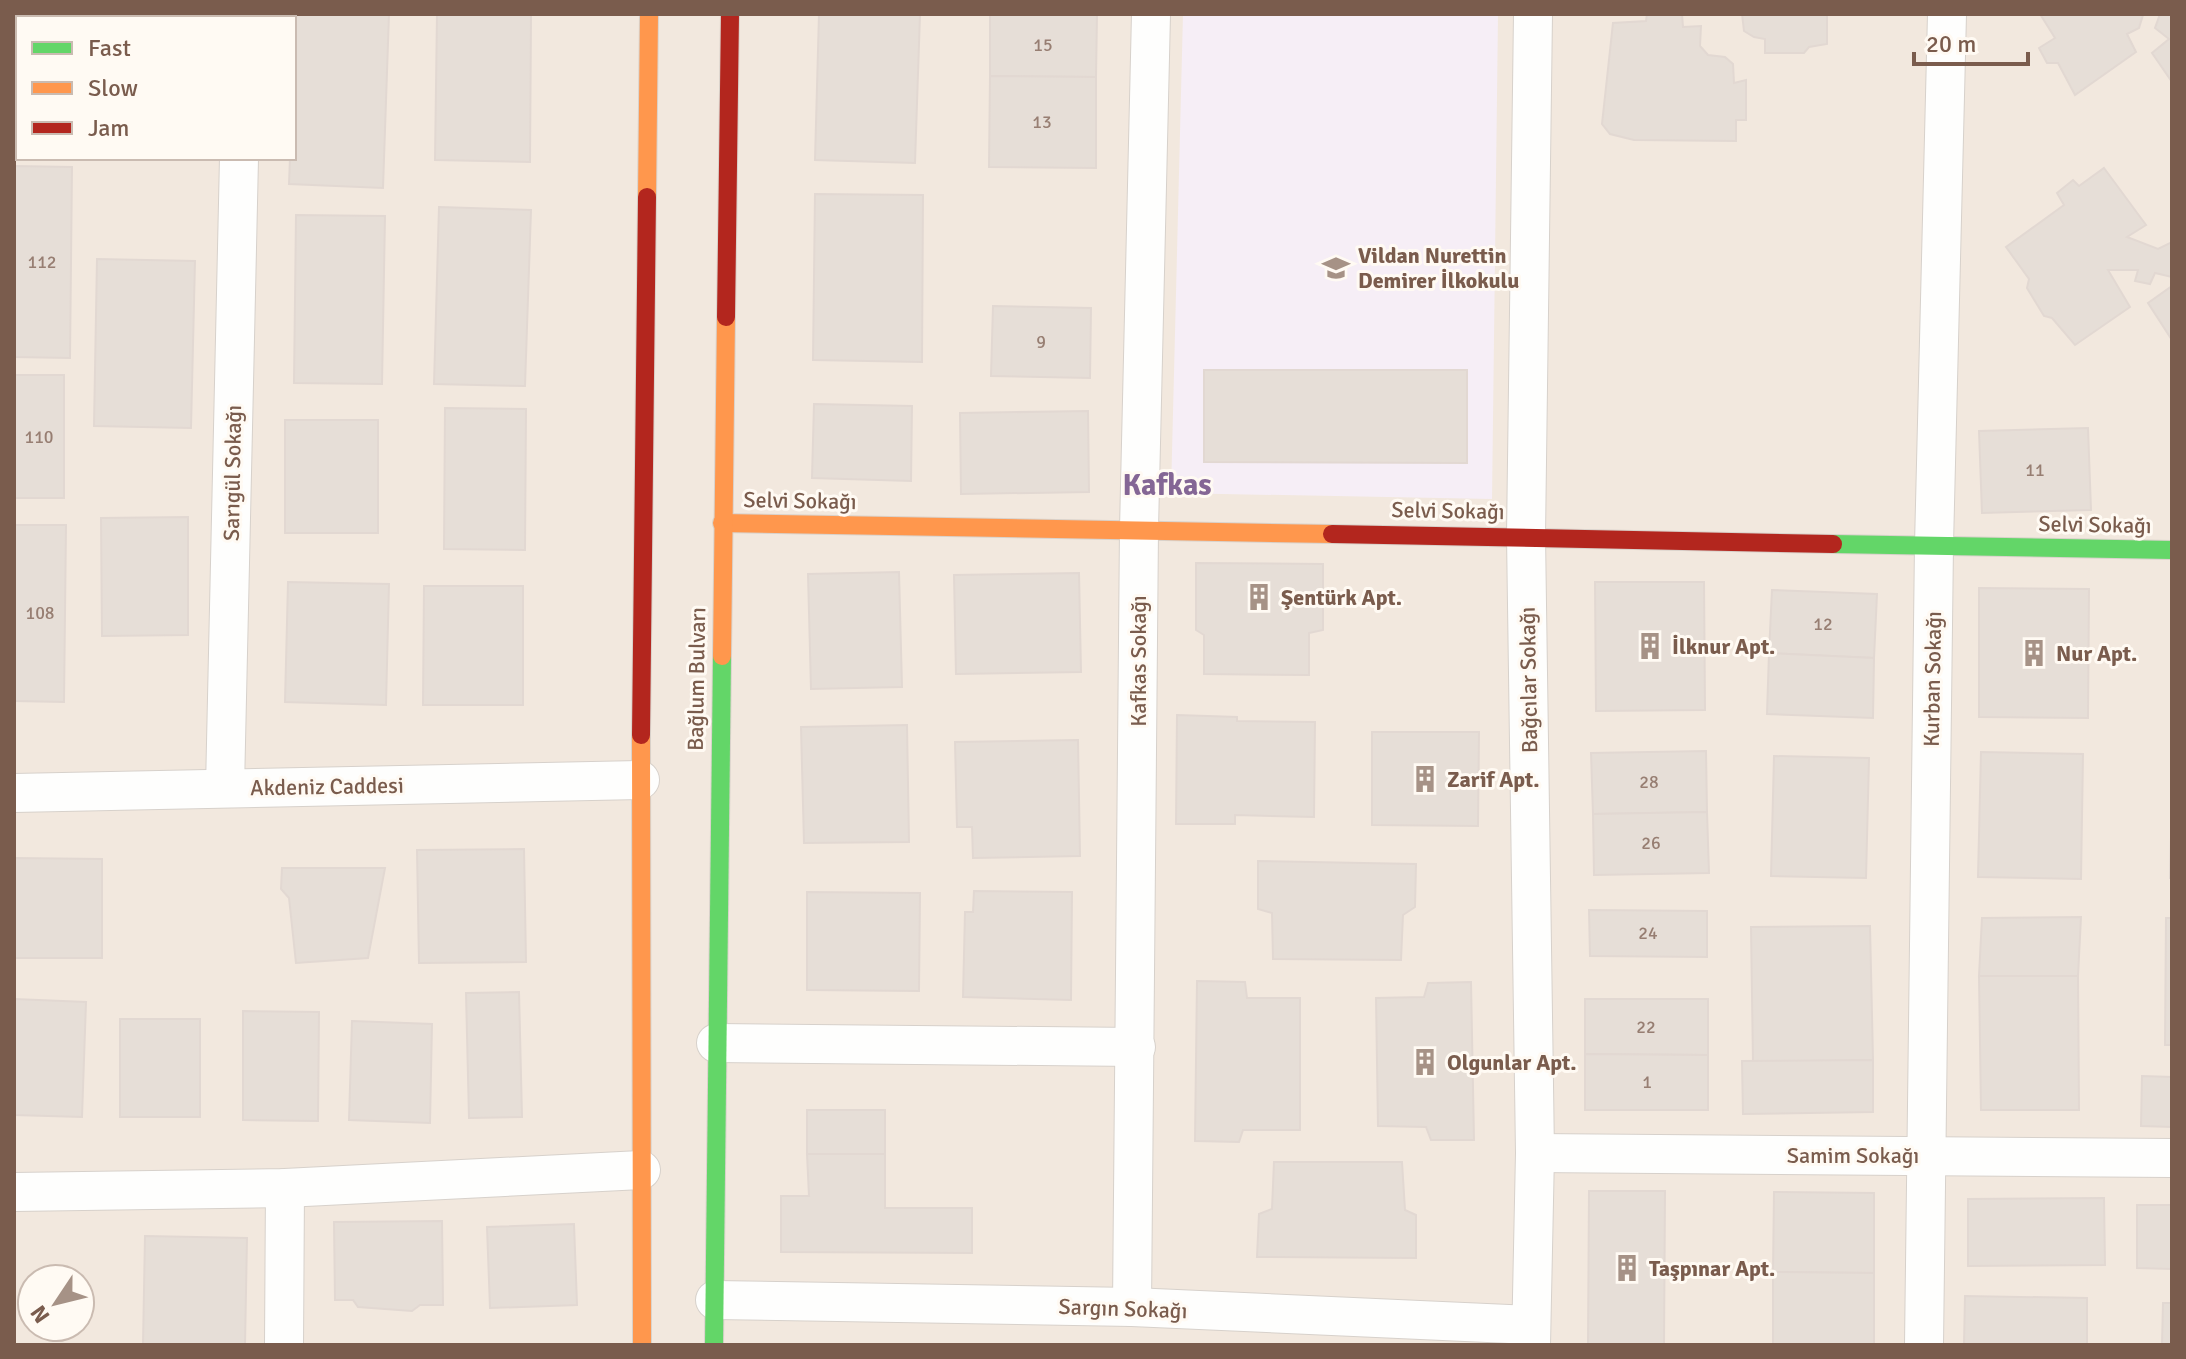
<svg xmlns="http://www.w3.org/2000/svg" width="2186" height="1359" font-family="Signika,sans-serif">
  <style>
    .residential { fill: #f2e8de; fill-rule: evenodd }
    .education { fill: #f6eef6 }
    .building { fill: #e6ded7; stroke: #e2d8d2; stroke-width: 2 }
    .lines { fill: none; stroke-linecap: round; stroke-linejoin: round }
    .street-casing { stroke: #d7d1cb; stroke-width: 40 }
    .fast-casing { stroke: #d9d2cb; stroke-width: 20 }
    .slow-casing { stroke: #d9d2cb; stroke-width: 20 }
    .jam-casing { stroke: #d9d2cb; stroke-width: 20 }
    .street { stroke: #fefefd; stroke-width: 38 }
    .fast { stroke: #63d668; stroke-width: 18 }
    .slow { stroke: #ff974d; stroke-width: 18 }
    .jam { stroke: #b3261e; stroke-width: 18 }
    .labels { text-anchor: middle; stroke-width: 6; stroke-linejoin: round; paint-order: stroke }
    .number-label { font-size: 18px; fill: #977e72 }
    .poi-label { font-size: 22px; font-weight: bold; fill: #7a5c4d; stroke: #fffaf3; text-anchor: start }
    .street-label { font-size: 22px; fill: #7a5c4d; stroke: #fffaf3 }
    .district-label { font-size: 30px; font-weight: bold; fill: #846695; stroke: #fffaf3 }
  </style>
  <rect width="100%" height="100%" fill="#f9f5f0"/>
  <path class="residential" d="M 14,14 L 2172,14 L 2172,1345 L 14,1345 ZM 18,18 L 294,18 L 294,158 L 18,158 ZM 32,1279 L 80,1279 L 80,1327 L 32,1327 Z"/>
  <path class="education" d="M 1183,14 L 1498,14 L 1492,499 L 1171,493 Z"/>
  <g class="building">
    <path d="M 14,14 L 80,14 L 80,18 L 18,18 L 18,121 L 14,121 Z"/>
    <rect x="101" y="14" width="94" height="4"/>
    <path d="M 295,14 L 389,14 L 383,188 L 289,184 L 290,158 L 294,158 Z"/>
    <path d="M 437,14 L 531,14 L 530,162 L 435,160 Z"/>
    <path d="M 819,14 L 920,14 L 915,163 L 815,160 Z"/>
    <path d="M 990,14 L 1097,14 L 1096,77 L 990,76 Z"/>
    <path d="M 1647,14 L 1682,14 L 1683,27 L 1701,26 L 1700,46 L 1708,55 L 1725,57 L 1733,64 L 1734,83 L 1746,80 L 1746,120 L 1736,120 L 1736,141 L 1634,140 L 1610,134 L 1602,124 L 1613,23 L 1646,21 Z"/>
    <path d="M 1742,14 L 1827,14 L 1827,44 L 1809,47 L 1804,53 L 1765,53 L 1765,39 L 1754,37 L 1744,31 Z"/>
    <path d="M 2040,14 L 2172,14 L 2172,82 L 2152,53 L 2169,39 L 2155,28 L 2160,14 L 2143,15 L 2139,28 L 2127,34 L 2136,52 L 2075,95 L 2058,63 L 2047,63 L 2039,48 L 2055,38 Z"/>
    <path d="M 990,76 L 1096,77 L 1096,168 L 989,167 Z"/>
    <path d="M 14,166 L 72,167 L 70,358 L 14,357 Z"/>
    <path d="M 2104,168 L 2146,225 L 2127,237 L 2158,249 L 2172,242 L 2172,277 L 2155,273 L 2150,284 L 2135,281 L 2138,270 L 2108,270 L 2130,307 L 2075,345 L 2052,318 L 2044,316 L 2027,288 L 2029,279 L 2006,247 L 2064,205 L 2057,193 L 2073,180 L 2079,186 Z"/>
    <path d="M 815,194 L 923,195 L 922,362 L 813,360 Z"/>
    <path d="M 439,207 L 531,210 L 525,386 L 434,384 Z"/>
    <path d="M 296,215 L 385,216 L 382,384 L 294,383 Z"/>
    <path d="M 97,259 L 195,261 L 191,428 L 94,426 Z"/>
    <path d="M 2172,286 L 2172,340 L 2148,303 Z"/>
    <path d="M 993,306 L 1091,308 L 1090,378 L 991,376 Z"/>
    <path d="M 1204,370 L 1467,370 L 1467,463 L 1204,462 Z"/>
    <rect x="14" y="375" width="50" height="123"/>
    <path d="M 814,404 L 912,406 L 911,481 L 812,478 Z"/>
    <path d="M 445,408 L 526,409 L 525,550 L 444,549 Z"/>
    <path d="M 1088,411 L 1089,492 L 961,494 L 960,413 Z"/>
    <rect x="285" y="420" width="93" height="113"/>
    <path d="M 2088,428 L 2091,510 L 1982,513 L 1979,431 Z"/>
    <path d="M 188,517 L 188,635 L 102,636 L 101,518 Z"/>
    <path d="M 14,525 L 66,525 L 64,702 L 14,701 Z"/>
    <path d="M 1196,563 L 1323,564 L 1323,630 L 1309,633 L 1309,675 L 1204,674 L 1204,635 L 1196,630 Z"/>
    <path d="M 899,572 L 902,687 L 811,689 L 808,574 Z"/>
    <path d="M 1079,573 L 1081,672 L 956,674 L 954,575 Z"/>
    <path d="M 288,582 L 389,584 L 386,705 L 285,702 Z"/>
    <path d="M 1595,582 L 1704,582 L 1705,710 L 1596,711 Z"/>
    <path d="M 424,586 L 523,586 L 523,705 L 423,705 Z"/>
    <path d="M 1979,588 L 2089,589 L 2088,718 L 1979,717 Z"/>
    <path d="M 1772,590 L 1877,594 L 1874,658 L 1769,653 Z"/>
    <path d="M 1769,653 L 1874,658 L 1873,718 L 1767,714 Z"/>
    <path d="M 1177,715 L 1237,717 L 1237,721 L 1315,722 L 1314,817 L 1235,815 L 1235,824 L 1176,824 Z"/>
    <path d="M 907,725 L 909,842 L 804,843 L 801,727 Z"/>
    <path d="M 1372,732 L 1479,732 L 1478,826 L 1372,825 Z"/>
    <path d="M 1078,740 L 1080,856 L 973,858 L 972,827 L 957,827 L 955,742 Z"/>
    <path d="M 1706,751 L 1707,812 L 1593,814 L 1591,753 Z"/>
    <path d="M 1981,752 L 2083,754 L 2081,879 L 1978,877 Z"/>
    <path d="M 1774,756 L 1869,758 L 1866,878 L 1771,876 Z"/>
    <path d="M 2172,796 L 2172,878 L 2170,878 Z"/>
    <path d="M 1707,812 L 1709,873 L 1594,875 L 1593,814 Z"/>
    <path d="M 524,849 L 526,962 L 419,963 L 417,850 Z"/>
    <path d="M 14,858 L 102,859 L 102,958 L 14,958 Z"/>
    <path d="M 1258,861 L 1416,864 L 1415,907 L 1403,915 L 1401,960 L 1273,959 L 1272,913 L 1258,909 Z"/>
    <path d="M 282,868 L 385,868 L 368,958 L 296,963 L 289,898 L 281,889 Z"/>
    <path d="M 974,891 L 1072,892 L 1071,1000 L 963,997 L 965,912 L 973,912 Z"/>
    <path d="M 807,892 L 920,893 L 919,991 L 807,990 Z"/>
    <path d="M 1589,910 L 1707,911 L 1707,957 L 1590,956 Z"/>
    <path d="M 2081,917 L 2078,976 L 1979,976 L 1982,918 Z"/>
    <path d="M 2166,918 L 2172,918 L 2172,1045 L 2165,1045 Z"/>
    <path d="M 1870,926 L 1873,1060 L 1753,1062 L 1751,927 Z"/>
    <path d="M 1979,976 L 2078,976 L 2079,1110 L 1981,1110 Z"/>
    <path d="M 1197,981 L 1245,982 L 1247,998 L 1300,998 L 1300,1130 L 1243,1130 L 1239,1142 L 1195,1141 Z"/>
    <path d="M 1471,982 L 1474,1140 L 1431,1140 L 1426,1127 L 1378,1126 L 1376,998 L 1424,997 L 1428,983 Z"/>
    <path d="M 519,992 L 522,1117 L 469,1118 L 466,993 Z"/>
    <path d="M 14,999 L 86,1002 L 82,1117 L 14,1115 Z"/>
    <path d="M 1585,999 L 1708,999 L 1708,1055 L 1585,1054 Z"/>
    <path d="M 243,1011 L 319,1012 L 318,1121 L 243,1120 Z"/>
    <rect x="120" y="1019" width="80" height="98"/>
    <path d="M 352,1021 L 432,1024 L 430,1123 L 349,1120 Z"/>
    <path d="M 1585,1054 L 1708,1055 L 1708,1110 L 1585,1110 Z"/>
    <path d="M 1873,1060 L 1873,1112 L 1743,1114 L 1742,1061 Z"/>
    <path d="M 2142,1076 L 2172,1077 L 2172,1127 L 2141,1126 Z"/>
    <rect x="807" y="1110" width="78" height="44"/>
    <path d="M 807,1154 L 885,1154 L 885,1208 L 972,1208 L 972,1253 L 781,1252 L 781,1196 L 809,1196 Z"/>
    <path d="M 1274,1162 L 1402,1162 L 1405,1210 L 1416,1215 L 1416,1258 L 1257,1257 L 1259,1214 L 1272,1209 Z"/>
    <path d="M 1589,1191 L 1665,1191 L 1664,1345 L 1588,1345 Z"/>
    <path d="M 1774,1192 L 1874,1193 L 1874,1273 L 1773,1272 Z"/>
    <path d="M 2104,1198 L 2105,1265 L 1968,1266 L 1968,1199 Z"/>
    <path d="M 2137,1205 L 2172,1205 L 2172,1269 L 2137,1268 Z"/>
    <path d="M 442,1221 L 443,1305 L 420,1305 L 412,1311 L 358,1307 L 353,1300 L 335,1300 L 334,1222 Z"/>
    <path d="M 574,1224 L 577,1305 L 490,1308 L 487,1227 Z"/>
    <path d="M 145,1236 L 247,1238 L 245,1345 L 143,1345 Z"/>
    <path d="M 1773,1272 L 1874,1273 L 1874,1345 L 1773,1345 Z"/>
    <path d="M 1965,1296 L 2087,1298 L 2087,1345 L 1964,1345 Z"/>
    <path d="M 2163,1303 L 2172,1303 L 2172,1345 L 2162,1345 Z"/>
    <path d="M 477,1344 L 576,1345 L 477,1345 Z"/>
  </g>
  <g class="lines">
    <g class="street-casing">
      <g id="street">
        <path d="M 242,18 L 242,14"/>
        <path d="M 225,788 L 239,158"/>
        <path d="M 14,793 L 640,780"/>
        <path d="M 716,1043 L 1136,1047"/>
        <path d="M 1535,1153 L 2172,1158"/>
        <path d="M 14,1192 L 285,1188 L 641,1170"/>
        <path d="M 715,1300 L 1132,1307 L 1531,1325"/>
        <path d="M 1132,1307 L 1139,529 L 1151,14"/>
        <path d="M 284,1345 L 285,1188"/>
        <path d="M 1531,1345 L 1535,1153 L 1526,536 L 1533,14"/>
        <path d="M 1924,1345 L 1934,545 L 1947,14"/>
      </g>
    </g>
    <g class="fast-casing">
      <g id="fast">
        <path d="M 1833,544 L 2172,550"/>
        <path d="M 714,1345 L 722,656"/>
      </g>
    </g>
    <g class="slow-casing">
      <g id="slow">
        <path d="M 647,197 L 649,14"/>
        <path d="M 722,523 L 1332,534"/>
        <path d="M 722,656 L 726,317"/>
        <path d="M 641,735 L 642,1345"/>
      </g>
    </g>
    <g class="jam-casing">
      <g id="jam">
        <path d="M 726,317 L 730,14"/>
        <path d="M 1332,534 L 1833,544"/>
        <path d="M 641,735 L 647,197"/>
      </g>
    </g>
    <use href="#street" class="street"/>
    <use href="#fast" class="fast"/>
    <use href="#slow" class="slow"/>
    <use href="#jam" class="jam"/>
  </g>
  <defs>
    <g id="school-bare" transform="scale(2.16)"><path d="M0-5L7-2L0 1L-7-2ZM-4 1L0 2.5L4 1V4Q0 6-4 4Z" fill="#a69286" stroke="#fffaf3" stroke-width="2.5" paint-order="stroke"/></g>
    <g id="building-bare" transform="scale(2.16)"><path d="M-4-6H4V6H1V3H-1V6H-4ZM-2.5-4.3h1.7v1.8h-1.7ZM.8-4.3h1.7v1.8H.8ZM-2.5-1h1.7V.8h-1.7ZM.8-1h1.7V.8H.8Z" fill="#a69286" stroke="#fffaf3" stroke-width="2.5" paint-order="stroke"/></g>
  </defs>
  <g fill-rule="evenodd">
    <use href="#school-bare" x="1336" y="268"/>
    <use href="#building-bare" x="1259" y="597"/>
    <use href="#building-bare" x="1650" y="646"/>
    <use href="#building-bare" x="2034" y="653"/>
    <use href="#building-bare" x="1425" y="779"/>
    <use href="#building-bare" x="1425" y="1062"/>
    <use href="#building-bare" x="1627" y="1268"/>
  </g>
  <g class="labels">
    <g class="number-label">
      <text x="1043" y="51">15</text>
      <text x="1042" y="128">13</text>
      <text x="42" y="268">112</text>
      <text x="1041" y="348">9</text>
      <text x="39" y="443">110</text>
      <text x="2035" y="476">11</text>
      <text x="40" y="619">108</text>
      <text x="1823" y="630">12</text>
      <text x="1649" y="788">28</text>
      <text x="1651" y="849">26</text>
      <text x="1648" y="939">24</text>
      <text x="1646" y="1033">22</text>
      <text x="1647" y="1088">1</text>
    </g>
    <g class="poi-label">
      <text x="1358" y="263">Vildan Nurettin<tspan x="1358" dy="25">Demirer İlkokulu</tspan></text>
      <text x="1281" y="605">Şentürk Apt.</text>
      <text x="1672" y="654">İlknur Apt.</text>
      <text x="2056" y="661">Nur Apt.</text>
      <text x="1447" y="787">Zarif Apt.</text>
      <text x="1447" y="1070">Olgunlar Apt.</text>
      <text x="1649" y="1276">Taşpınar Apt.</text>
    </g>
    <g class="street-label">
      <text transform="translate(232 473) rotate(-89)" y="8">Sarıgül Sokağı</text>
      <text transform="translate(800 500) rotate(1)" y="8">Selvi Sokağı</text>
      <text transform="translate(1448 510) rotate(1)" y="8">Selvi Sokağı</text>
      <text transform="translate(2095 524) rotate(1)" y="8">Selvi Sokağı</text>
      <text transform="translate(1138 661) rotate(-90)" y="8">Kafkas Sokağı</text>
      <text transform="translate(696 679) rotate(-89)" y="8">Bağlum Bulvarı</text>
      <text transform="translate(1932 679) rotate(-89)" y="8">Kurban Sokağı</text>
      <text transform="translate(1528 680) rotate(-91)" y="8">Bağcılar Sokağı</text>
      <text transform="translate(327 786) rotate(-1)" y="8">Akdeniz Caddesi</text>
      <text x="1853" y="1163">Samim Sokağı</text>
      <text transform="translate(1123 1308) rotate(2)" y="8">Sargın Sokağı</text>
    </g>
    <g class="district-label">
      <text x="1167" y="495">Kafkas</text>
    </g>
  </g>
  <rect width="2186" height="1359" fill="none" stroke="#7a5c4d" stroke-width="32"/>
  <rect x="16" y="16" width="280" height="144" fill="#fffaf3" stroke="#cabbb1" stroke-width="2"/>
  <rect x="32" y="42" width="40" height="12" fill="#63d668" stroke="#cabbb1" stroke-width="2"/>
  <text x="88" y="56" font-size="24" fill="#7a5c4d">Fast</text>
  <rect x="32" y="82" width="40" height="12" fill="#ff974d" stroke="#cabbb1" stroke-width="2"/>
  <text x="88" y="96" font-size="24" fill="#7a5c4d">Slow</text>
  <rect x="32" y="122" width="40" height="12" fill="#b3261e" stroke="#cabbb1" stroke-width="2"/>
  <text x="88" y="136" font-size="24" fill="#7a5c4d">Jam</text>
  <g transform="translate(56 1303) rotate(235)"><circle r="38" fill="#fffaf3" stroke="#cabbb1" stroke-width="2"/>
  <path d="M0-6L14 30L0 20L-14 30Z" fill="#a69286"/>
  <text y="-12" font-size="22" font-weight="bold" text-anchor="middle" fill="#7a5c4d">N</text>
  </g>
  <path d="M1914 52v12h114v-12" fill="none" stroke="#7a5c4d" stroke-width="4"/>
  <text x="1926" y="52" font-size="24" fill="#7a5c4d" stroke="#fffaf3" stroke-width="6" paint-order="stroke">20 m</text>
</svg>
